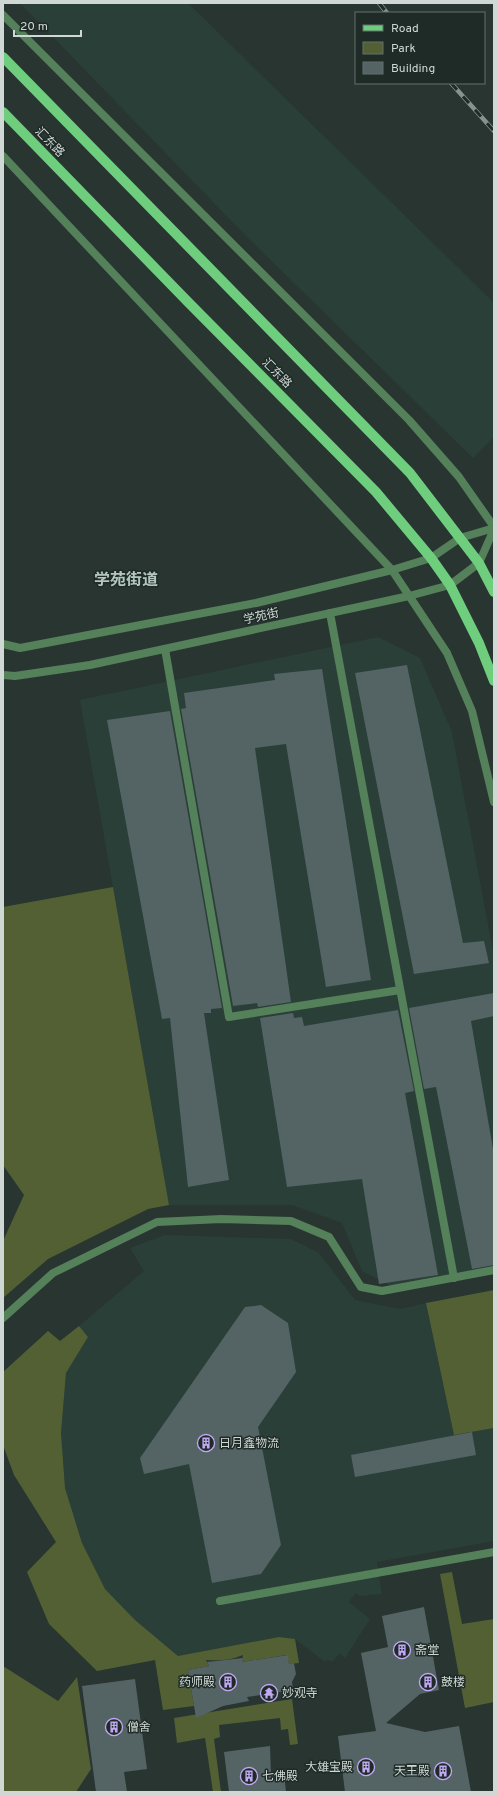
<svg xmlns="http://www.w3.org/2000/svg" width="497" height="1795" font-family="Overpass,'Noto Sans SC',sans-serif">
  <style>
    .built { fill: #2a3f38 }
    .green { fill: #536034 }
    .building { fill: #546364 }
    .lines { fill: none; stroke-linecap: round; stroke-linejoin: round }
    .lane { stroke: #54805a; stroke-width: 8 }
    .street { stroke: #54805a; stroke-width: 8 }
    .primary { stroke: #6ece7e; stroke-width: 10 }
    .rail-casing { stroke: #88928f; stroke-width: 4.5 }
    .rail { stroke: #1e2b27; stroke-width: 3; stroke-dasharray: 9; stroke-linecap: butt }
    .labels { text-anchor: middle; stroke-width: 3; stroke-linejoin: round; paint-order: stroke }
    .street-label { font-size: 12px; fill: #d0d8d5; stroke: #1e2b27 }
    .poi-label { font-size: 12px; fill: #d0d8d5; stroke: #1e2b27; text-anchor: start }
    .district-label { font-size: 16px; font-weight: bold; fill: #b5c5bf; stroke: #1e2b27 }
  </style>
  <rect width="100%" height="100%" fill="#283531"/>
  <g class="built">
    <path d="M 20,3 L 188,3 L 494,303 L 494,437 L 473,458 L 248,238 Z"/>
    <path d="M 378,637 L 420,658 L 452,732 L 494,956 L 494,1266 L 391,1286 L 362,1271 L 342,1223 L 292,1205 L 169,1205 L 80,700 Z"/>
    <path d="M 165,1235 L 291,1239 L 319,1253 L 355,1300 L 400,1309 L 426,1303 L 454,1435 L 494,1428 L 494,1541 L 377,1562 L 382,1594 L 360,1596 L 356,1593 L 349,1602 L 370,1619 L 345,1658 L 339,1654 L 332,1662 L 328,1660 L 325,1662 L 295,1639 L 279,1637 L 178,1656 L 135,1620 L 105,1589 L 82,1543 L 65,1488 L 61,1433 L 66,1373 L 88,1337 L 79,1326 L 144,1271 L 130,1248 Z"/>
  </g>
  <g class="green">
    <path d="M 113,887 L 169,1205 L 148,1209 L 48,1259 L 3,1298 L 3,1241 L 24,1195 L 3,1165 L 3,907 Z"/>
    <path d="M 494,1290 L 494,1428 L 454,1435 L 426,1303 Z"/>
    <path d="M 79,1326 L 88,1337 L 66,1373 L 61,1433 L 65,1488 L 82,1543 L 105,1589 L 135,1620 L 178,1656 L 279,1637 L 295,1639 L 299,1663 L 289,1664 L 287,1655 L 242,1662 L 243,1655 C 231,1660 220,1661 206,1660 L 209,1666 L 188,1670 L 194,1706 L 163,1710 L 155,1660 L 97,1671 L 49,1624 L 27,1572 L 56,1542 L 14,1475 L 3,1445 L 3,1372 L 48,1331 L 60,1341 Z"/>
    <path d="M 452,1572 L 462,1624 L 494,1619 L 494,1702 L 465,1708 L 440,1574 Z"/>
    <path d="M 3,1666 L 58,1701 L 77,1677 L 91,1769 L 76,1792 L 3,1792 Z"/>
    <path d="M 292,1699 L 298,1744 L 290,1745 L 288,1729 L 281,1730 L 280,1718 L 219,1725 L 220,1737 L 214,1739 L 221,1792 L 213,1792 L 205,1738 L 177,1743 L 174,1718 Z"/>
  </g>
  <g class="building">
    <path d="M 407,665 L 463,943 L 484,941 L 489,963 L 414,974 L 355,673 Z"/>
    <path d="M 322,669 L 371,980 L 326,987 L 286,744 L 255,748 L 291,1002 L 258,1007 L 257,1003 L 233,1006 L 181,709 L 186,708 L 184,693 L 275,680 L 274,674 Z"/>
    <path d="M 170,711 L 222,1008 L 211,1009 L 211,1013 L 204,1013 L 229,1180 L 188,1187 L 170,1018 L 162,1019 L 107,720 Z"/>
    <path d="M 494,993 L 494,1016 L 471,1021 L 494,1155 L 494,1265 L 472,1269 L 436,1087 L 424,1089 L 409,1008 Z"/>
    <path d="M 398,1010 L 414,1091 L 405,1093 L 438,1275 L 379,1284 L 362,1179 L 287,1187 L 260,1018 L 293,1013 L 294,1018 L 302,1017 L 304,1026 Z"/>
    <path d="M 261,1305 L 288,1323 L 296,1372 L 258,1427 L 281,1545 L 261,1574 L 212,1583 L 189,1464 L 144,1474 L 140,1458 L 245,1307 Z"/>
    <path d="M 472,1432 L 476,1455 L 355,1477 L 351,1455 Z"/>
    <path d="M 424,1607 L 439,1690 L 420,1694 L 386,1723 L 425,1732 L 459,1726 L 471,1792 L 345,1792 L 338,1736 L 376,1731 L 361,1653 L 388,1647 L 382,1616 Z"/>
    <path d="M 288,1655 L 289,1664 L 294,1663 L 296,1674 L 292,1682 L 293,1690 L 247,1697 L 249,1701 L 223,1706 L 196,1718 L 188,1670 L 209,1666 L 207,1662 L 243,1658 L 242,1662 Z"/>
    <path d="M 135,1679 L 147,1769 L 124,1772 L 127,1792 L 96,1792 L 82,1686 Z"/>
    <path d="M 270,1746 L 271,1775 L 284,1773 L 286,1792 L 229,1792 L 224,1752 Z"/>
  </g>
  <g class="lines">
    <g class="lane">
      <path d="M 3,15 L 409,420 L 459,477 L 494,527"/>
      <path d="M 330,613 L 454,1278"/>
      <path d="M 165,649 L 229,1017 L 400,990"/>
      <path d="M 220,1601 L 494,1552"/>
    </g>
    <g class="street">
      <path d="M 3,156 L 392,570 L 447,653 L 472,711 L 494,802"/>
      <path d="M 3,644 L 20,648 L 256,603 L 392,570 L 431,558 L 460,538 L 494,528"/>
      <path d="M 3,675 L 15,676 L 90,665 L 409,596 L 450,585 L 479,563 L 494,529"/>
      <path d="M 3,1318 L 53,1273 L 157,1222 L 221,1219 L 291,1221 L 329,1237 L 361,1287 L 382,1291 L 494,1270"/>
    </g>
    <g class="primary">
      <path d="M 3,57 L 410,473 L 479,563 L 494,592"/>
      <path d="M 3,112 L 189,303 L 376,492 L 431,558 L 450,585 L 479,643 L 494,681"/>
    </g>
    <g class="rail-casing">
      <g id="rail">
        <path d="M 379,3 L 387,13"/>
        <path d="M 451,83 L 494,131"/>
      </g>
    </g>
    <use href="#rail" class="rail"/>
  </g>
  <defs>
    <g id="building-ring" transform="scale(0.9)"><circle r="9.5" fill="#1e2b27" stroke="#c1a8f3" stroke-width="1.5"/><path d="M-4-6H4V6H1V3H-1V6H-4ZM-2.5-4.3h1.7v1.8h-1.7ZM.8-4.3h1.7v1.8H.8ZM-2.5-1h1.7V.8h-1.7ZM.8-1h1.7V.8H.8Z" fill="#c1a8f3"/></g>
    <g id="temple-ring" transform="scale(0.9)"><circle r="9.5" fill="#1e2b27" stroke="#c1a8f3" stroke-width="1.5"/><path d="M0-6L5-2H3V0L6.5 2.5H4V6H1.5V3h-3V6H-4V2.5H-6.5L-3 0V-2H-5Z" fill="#c1a8f3"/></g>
  </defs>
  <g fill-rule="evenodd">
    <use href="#building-ring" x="206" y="1443"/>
    <use href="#building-ring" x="402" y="1650"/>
    <use href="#building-ring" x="228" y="1682"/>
    <use href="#building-ring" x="428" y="1682"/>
    <use href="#temple-ring" x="269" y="1693"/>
    <use href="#building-ring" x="114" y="1727"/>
    <use href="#building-ring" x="366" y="1767"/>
    <use href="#building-ring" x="443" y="1771"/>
    <use href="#building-ring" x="249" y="1776"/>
  </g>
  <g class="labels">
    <g class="street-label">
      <text transform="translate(50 142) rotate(46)" y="4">汇东路</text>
      <text transform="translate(277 373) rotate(45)" y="4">汇东路</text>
      <text transform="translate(261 616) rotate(-12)" y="4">学苑街</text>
    </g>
    <g class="poi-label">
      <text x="219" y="1447">日月鑫物流</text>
      <text x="415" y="1654">斋堂</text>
      <text x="215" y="1686" text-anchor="end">药师殿</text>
      <text x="441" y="1686">鼓楼</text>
      <text x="282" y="1697">妙观寺</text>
      <text x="127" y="1731">僧舍</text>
      <text x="353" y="1771" text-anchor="end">大雄宝殿</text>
      <text x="430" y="1775" text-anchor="end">天王殿</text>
      <text x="262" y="1780">七佛殿</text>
    </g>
    <g class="district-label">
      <text x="126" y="585">学苑街道</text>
    </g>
  </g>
  <rect width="497" height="1795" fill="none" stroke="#d0d8d5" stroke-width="8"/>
  <rect x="355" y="12" width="130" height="72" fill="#1e2b27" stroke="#65706d"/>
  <rect x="363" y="25" width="20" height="6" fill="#6ece7e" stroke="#65706d"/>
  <text x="391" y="32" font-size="12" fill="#d0d8d5">Road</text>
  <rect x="363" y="42" width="20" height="12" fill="#536034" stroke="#65706d"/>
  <text x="391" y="52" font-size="12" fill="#d0d8d5">Park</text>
  <rect x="363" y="62" width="20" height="12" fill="#546364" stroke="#65706d"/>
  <text x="391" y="72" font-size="12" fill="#d0d8d5">Building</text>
  <path d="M14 30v6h67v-6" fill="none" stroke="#d0d8d5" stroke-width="2"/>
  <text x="20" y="30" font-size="12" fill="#d0d8d5" stroke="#1e2b27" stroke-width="3" paint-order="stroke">20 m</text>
</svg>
